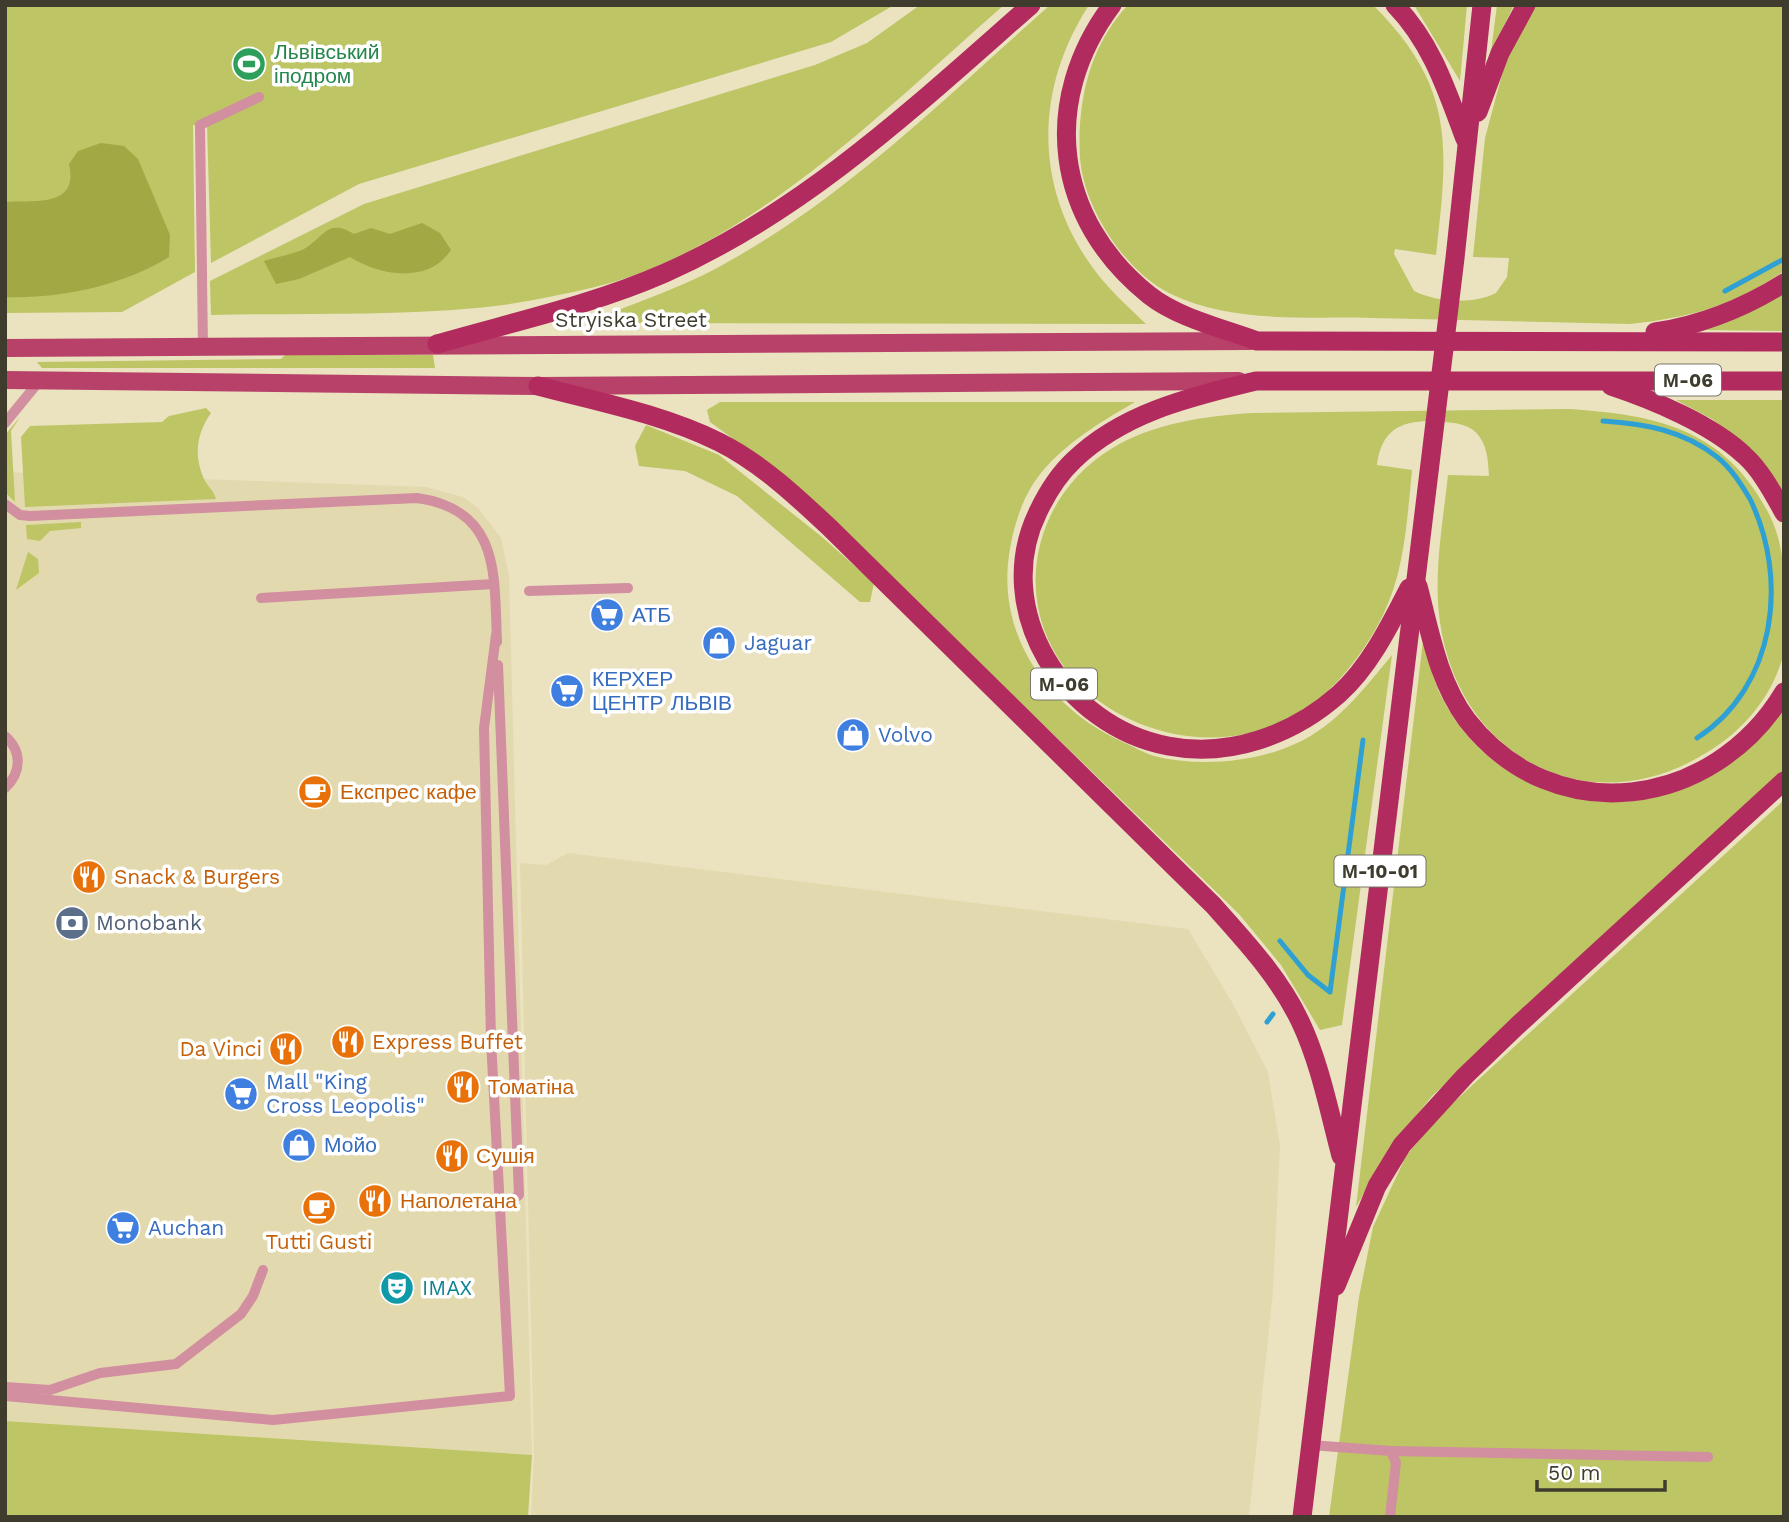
<svg xmlns="http://www.w3.org/2000/svg" width="1789" height="1522" font-family="'Work Sans',sans-serif">
  <style>
    .built { fill: #e3d9af }
    .green { fill: #bdc564 }
    .forest { fill: #a1a844 }
    .lines { fill: none; stroke-linecap: round; stroke-linejoin: round }
    .stream { stroke: #2ea0d4; stroke-width: 5 }
    .service { stroke: #d18f9f; stroke-width: 10 }
    .primary { stroke: #b74168; stroke-width: 18 }
    .trunk { stroke: #b12b5e; stroke-width: 19 }
    .labels { text-anchor: middle; stroke-width: 7; stroke-linejoin: round; paint-order: stroke }
    .shield { fill: #fff; stroke: #79766d; stroke-width: 2 }
    .shield-label { font-size: 19px; font-weight: bold; fill: #3f3c2e }
    .leisure-label { font-size: 21px; fill: #27864d; stroke: #fff; text-anchor: start }
    .street-label { font-size: 21px; fill: #3f3c2e; stroke: #fff }
    .shop-label { font-size: 21px; fill: #366cbe; stroke: #fff; text-anchor: start }
    .food-label { font-size: 21px; fill: #c56008; stroke: #fff; text-anchor: start }
    .service-label { font-size: 21px; fill: #4e5e75; stroke: #fff; text-anchor: start }
    .culture-label { font-size: 21px; fill: #0d838f; stroke: #fff; text-anchor: start }
  </style>
  <rect width="100%" height="100%" fill="#ebe2c0"/>
  <g class="built">
    <path d="M 5,472 L 427,487 L 463,497 L 478,508 L 501,538 L 509,575 L 532,1455 L 5,1421 Z"/>
    <path d="M 568,853 L 1188,929 L 1232,1002 L 1268,1072 L 1280,1146 L 1273,1292 L 1249,1517 L 531,1517 L 534,1456 L 520,863 L 546,865 Z"/>
  </g>
  <g class="green">
    <path d="M 5,5 L 894,5 L 831,42 L 359,184 L 211,263 L 207,125 L 193,125 L 195,272 L 122,312 L 5,313 Z"/>
    <path d="M 920,5 L 1004,5 C 887,107 746,252 591,288 C 555,296 514,305 476,308 C 389,316 298,313 211,315 L 210,281 L 364,204 L 815,65 L 867,43 Z"/>
    <path d="M 1050,5 L 1089,5 C 1037,85 1033,180 1088,261 C 1104,285 1125,304 1146,324 L 585,323 C 629,305 676,290 717,268 C 842,201 945,98 1050,5 Z"/>
    <path d="M 1128,5 L 1373,5 C 1456,88 1448,146 1436,255 L 1395,249 L 1394,254 L 1414,291 C 1436,302 1473,305 1496,293 L 1507,277 L 1509,258 L 1473,257 L 1485,138 L 1506,60 L 1535,5 L 1784,5 L 1784,271 C 1730,307 1692,317 1629,324 C 1544,322 1459,320 1374,318 C 1307,316 1234,324 1171,294 C 1125,272 1083,207 1080,157 C 1077,103 1089,46 1128,5 Z"/>
    <path d="M 1415,5 L 1467,5 L 1460,81 L 1414,5 Z"/>
    <path d="M 1497,5 L 1514,5 L 1491,52 Z"/>
    <path d="M 1784,293 L 1784,331 L 1702,330 Z"/>
    <path d="M 285,355 L 433,355 L 435,368 L 42,368 L 37,362 L 281,359 Z"/>
    <path d="M 1676,400 L 1784,400 L 1784,494 L 1743,443 L 1712,419 Z"/>
    <path d="M 720,402 L 1135,402 C 1097,424 1053,450 1030,489 C 1019,508 1012,534 1009,555 C 997,638 1050,710 1125,743 C 1134,747 1144,753 1154,756 C 1198,767 1253,763 1295,744 C 1336,726 1364,689 1392,655 L 1342,1025 L 1320,1030 L 1281,965 L 1239,914 L 794,483 L 710,422 L 707,410 Z"/>
    <path d="M 206,408 L 211,413 C 196,434 194,456 204,479 C 208,487 214,491 216,499 L 25,507 L 21,437 L 30,426 L 162,422 L 169,416 Z"/>
    <path d="M 1569,409 C 1658,415 1726,429 1770,516 C 1784,546 1784,571 1784,603 C 1784,620 1787,640 1783,656 C 1772,697 1742,732 1706,753 C 1588,826 1459,757 1440,622 C 1433,575 1443,522 1448,475 L 1489,476 C 1488,464 1488,450 1481,439 C 1473,425 1458,423 1444,422 C 1408,419 1382,424 1377,465 L 1412,470 C 1407,519 1405,570 1383,615 C 1362,658 1325,704 1279,724 C 1211,752 1131,735 1079,684 C 1008,612 1028,500 1111,449 C 1153,423 1205,416 1253,413 Z"/>
    <path d="M 20,417 L 11,431 L 15,502 L 5,492 L 5,435 Z"/>
    <path d="M 646,425 L 719,455 L 822,537 L 874,583 L 870,602 L 860,602 L 737,496 L 685,471 L 639,466 L 635,446 Z"/>
    <path d="M 81,522 L 81,528 L 50,531 L 40,541 L 27,539 L 26,525 Z"/>
    <path d="M 28,552 L 38,559 L 39,573 L 16,590 Z"/>
    <path d="M 1423,641 C 1429,659 1433,680 1441,696 C 1472,758 1529,794 1597,801 C 1618,803 1650,802 1669,791 C 1709,768 1747,732 1784,704 L 1784,773 L 1432,1096 L 1390,1148 L 1356,1207 Z"/>
    <path d="M 1784,800 L 1784,1517 L 1329,1517 L 1359,1297 L 1373,1227 L 1406,1156 L 1442,1113 Z"/>
    <path d="M 5,1421 L 532,1455 L 528,1517 L 5,1517 Z"/>
  </g>
  <g class="forest">
    <path d="M 101,143 L 124,146 L 138,159 L 170,235 L 169,257 C 122,286 60,299 5,297 L 5,202 C 35,200 79,208 69,164 L 78,151 Z"/>
    <path d="M 422,223 L 440,233 L 451,250 C 429,284 380,276 350,257 L 299,279 L 276,284 L 264,261 C 276,257 290,255 302,250 C 324,239 326,217 354,234 L 371,228 L 390,234 Z"/>
  </g>
  <g class="lines">
    <g class="stream">
      <path d="M 1725,291 L 1784,259"/>
      <path d="M 1603,421 C 1645,424 1683,430 1717,457 C 1731,468 1741,484 1750,499 C 1789,579 1776,687 1697,738"/>
      <path d="M 1280,941 L 1308,975 L 1330,992 L 1363,740"/>
      <path d="M 1267,1022 L 1273,1014"/>
    </g>
    <g class="service">
      <path d="M 203,349 L 200,125 L 259,97"/>
      <path d="M 5,423 L 41,379"/>
      <path d="M 5,504 L 20,515 L 30,516 L 417,498 C 501,510 494,575 497,642"/>
      <path d="M 529,591 L 628,588"/>
      <path d="M 261,598 L 494,584"/>
      <path d="M 498,665 L 519,1195 L 500,1208"/>
      <path d="M 5,736 C 22,751 22,772 5,788"/>
      <path d="M 5,1387 L 50,1390 L 100,1373 L 176,1364 L 241,1314 L 253,1296 L 263,1270"/>
      <path d="M 5,1396 L 273,1420 L 510,1396 L 491,1040 L 484,728 L 496,635"/>
      <path d="M 1310,1445 L 1391,1451 L 1396,1463 L 1390,1517"/>
      <path d="M 1391,1451 L 1708,1457"/>
    </g>
    <g class="primary">
      <path d="M 5,348 L 1251,341"/>
      <path d="M 5,380 L 538,386 L 1239,381"/>
    </g>
    <g class="trunk">
      <path d="M 1112,5 C 1040,101 1054,219 1149,295 C 1178,318 1222,328 1257,341 L 1784,342"/>
      <path d="M 1395,5 C 1432,43 1447,91 1465,139"/>
      <path d="M 1478,112 L 1500,53 L 1526,5"/>
      <path d="M 1655,332 C 1702,325 1744,308 1784,283"/>
      <path d="M 437,344 C 513,322 592,305 665,273 C 805,211 917,105 1031,5"/>
      <path d="M 538,386 C 599,402 662,414 719,442 C 761,463 797,497 830,528 L 1213,905 C 1245,941 1279,977 1300,1021 C 1320,1063 1329,1111 1341,1156"/>
      <path d="M 1611,386 C 1653,400 1711,424 1744,455 C 1761,470 1773,493 1784,513"/>
      <path d="M 1418,586 C 1430,632 1438,681 1467,720 C 1554,832 1714,809 1784,692"/>
      <path d="M 1409,588 C 1390,625 1370,666 1339,694 C 1293,735 1229,758 1168,746 C 1065,727 990,610 1038,512 C 1047,493 1058,475 1074,460 C 1124,412 1191,397 1256,381 L 1784,381"/>
      <path d="M 1336,1286 L 1377,1186 L 1402,1145 L 1465,1076 L 1517,1026 L 1784,781"/>
      <path d="M 1302,1517 L 1455,258 L 1482,5"/>
    </g>
  </g>
  <defs>
    <g id="stadium-disc" transform="scale(1.75)"><circle r="9.5" fill="#2e9e5b" stroke="#fff"/><path d="M0-5a6.5 5 0 1 0 0 10a6.5 5 0 1 0 0-10ZM-3.5-1.8h7v3.6h-7Z" fill="#fff"/></g>
    <g id="supermarket-disc" transform="scale(1.75)"><circle r="9.5" fill="#3f7fe0" stroke="#fff"/><path d="M-6-5.5h2.5l.6 2H6L4.5 2H-2.5L-4.4-4H-6ZM-1.5 3.2a1.3 1.3 0 1 0 .1 0ZM3 3.2a1.3 1.3 0 1 0 .1 0Z" fill="#fff"/></g>
    <g id="shop-disc" transform="scale(1.75)"><circle r="9.5" fill="#3f7fe0" stroke="#fff"/><path d="M-5-2.5h2.3a2.7 3.5 0 0 1 5.4 0H5L5.5 6h-11ZM-1.5-2.5h3a1.5 2.3 0 0 0-3 0Z" fill="#fff"/></g>
    <g id="cafe-disc" transform="scale(1.75)"><circle r="9.5" fill="#e8710a" stroke="#fff"/><path d="M-5.5-4.5H6V0H3Q3 3.5 0 3.5H-2.5Q-5.5 3.5-5.5 0ZM3-3.2v2h1.7v-2ZM-6 4.5H4V6H-6Z" fill="#fff"/></g>
    <g id="restaurant-disc" transform="scale(1.75)"><circle r="9.5" fill="#e8710a" stroke="#fff"/><path d="M-5-6h1v4h1v-4h1v4h1v-4h1v5L-1.5 .5V6h-2V.5L-5-1ZM5-6V6H3V1.5H1.5Q1.5-4 5-6Z" fill="#fff"/></g>
    <g id="bank-disc" transform="scale(1.75)"><circle r="9.5" fill="#5c6f8a" stroke="#fff"/><path d="M-6-4H6V4H-6ZM0-2.3a2.3 2.3 0 1 0 0 4.6a2.3 2.3 0 1 0 0-4.6Z" fill="#fff"/></g>
    <g id="theatre-disc" transform="scale(1.75)"><circle r="9.5" fill="#0f9aa8" stroke="#fff"/><path d="M-5-5.5Q0-4 5-5.5V0Q5 5 0 6Q-5 5-5 0ZM-3.3-2.5H-1v1.5H-3.3ZM1-2.5H3.3v1.5H1ZM-2.8 1Q0 5.5 2.8 1Z" fill="#fff"/></g>
  </defs>
  <g fill-rule="evenodd">
    <use href="#stadium-disc" x="249" y="64"/>
    <use href="#supermarket-disc" x="607" y="615"/>
    <use href="#shop-disc" x="719" y="643"/>
    <use href="#supermarket-disc" x="567" y="691"/>
    <use href="#shop-disc" x="853" y="735"/>
    <use href="#cafe-disc" x="315" y="792"/>
    <use href="#restaurant-disc" x="89" y="877"/>
    <use href="#bank-disc" x="72" y="923"/>
    <use href="#restaurant-disc" x="348" y="1042"/>
    <use href="#restaurant-disc" x="286" y="1049"/>
    <use href="#restaurant-disc" x="463" y="1087"/>
    <use href="#supermarket-disc" x="241" y="1094"/>
    <use href="#shop-disc" x="299" y="1145"/>
    <use href="#restaurant-disc" x="452" y="1156"/>
    <use href="#restaurant-disc" x="375" y="1201"/>
    <use href="#cafe-disc" x="319" y="1208"/>
    <use href="#supermarket-disc" x="123" y="1228"/>
    <use href="#theatre-disc" x="397" y="1288"/>
  </g>
  <g class="labels">
    <g class="shield">
      <rect x="1655" y="364.5" width="66" height="31" rx="5"/>
      <rect x="1031" y="668.5" width="66" height="31" rx="5"/>
      <rect x="1334.5" y="855.5" width="91" height="31" rx="5"/>
    </g>
    <g class="shield-label">
      <text x="1688" y="387">М-06</text>
      <text x="1064" y="691">М-06</text>
      <text x="1380" y="878">М-10-01</text>
    </g>
    <g class="leisure-label">
      <text x="274" y="59">Львівський<tspan x="274" dy="24">іподром</tspan></text>
    </g>
    <g class="street-label">
      <text x="631" y="327">Stryiska Street</text>
    </g>
    <g class="shop-label">
      <text x="632" y="622">АТБ</text>
      <text x="744" y="650">Jaguar</text>
      <text x="592" y="686">КЕРХЕР<tspan x="592" dy="24">ЦЕНТР ЛЬВІВ</tspan></text>
      <text x="878" y="742">Volvo</text>
      <text x="266" y="1089">Mall "King<tspan x="266" dy="24">Cross Leopolis"</tspan></text>
      <text x="324" y="1152">Мойо</text>
      <text x="148" y="1235">Auchan</text>
    </g>
    <g class="food-label">
      <text x="340" y="799">Експрес кафе</text>
      <text x="114" y="884">Snack &amp; Burgers</text>
      <text x="372" y="1049">Express Buffet</text>
      <text x="262" y="1056" text-anchor="end">Da Vinci</text>
      <text x="488" y="1094">Томатіна</text>
      <text x="476" y="1163">Сушія</text>
      <text x="400" y="1208">Наполетана</text>
      <text x="319" y="1249" text-anchor="middle">Tutti Gusti</text>
    </g>
    <g class="service-label">
      <text x="96" y="930">Monobank</text>
    </g>
    <g class="culture-label">
      <text x="422" y="1295">IMAX</text>
    </g>
  </g>
  <rect width="1789" height="1522" fill="none" stroke="#3f3c2e" stroke-width="14"/>
  <path d="M1537 1480v10h128v-10" fill="none" stroke="#3f3c2e" stroke-width="3.5"/>
  <text x="1548" y="1480" font-size="21" fill="#3f3c2e" stroke="#ffffff" stroke-width="5" paint-order="stroke">50 m</text>
</svg>
